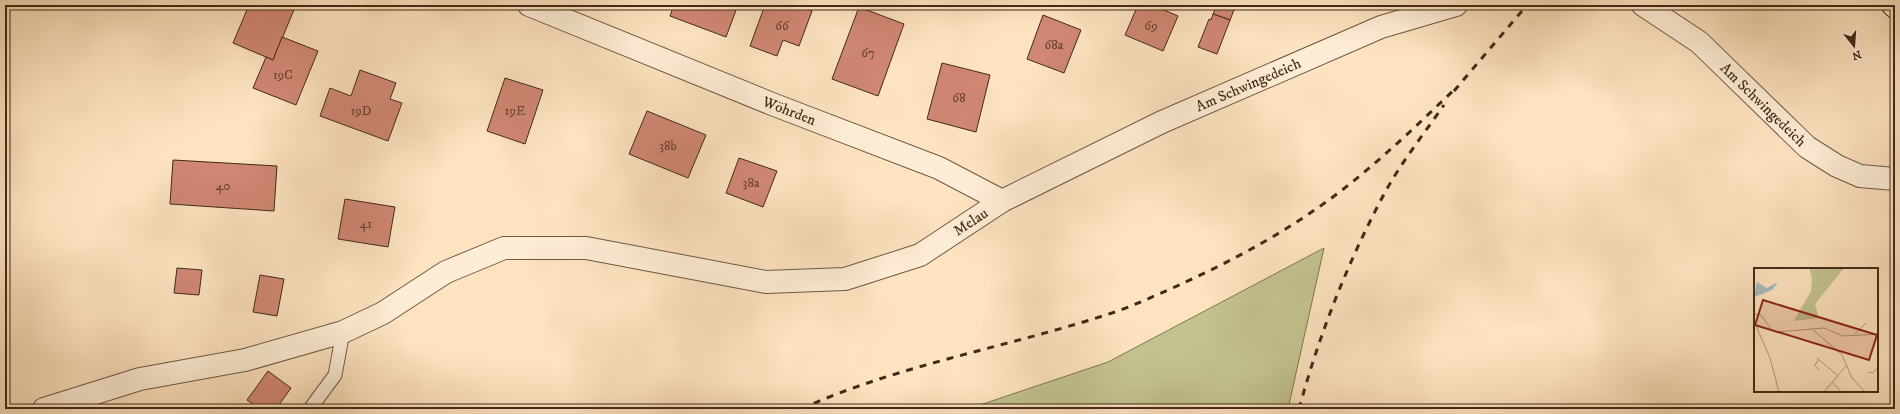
<svg xmlns="http://www.w3.org/2000/svg" width="1900" height="414" font-family="'IM FELL DW Pica',serif">
  <style>
    .green { fill: #c3c390; stroke: #827654 }
    .building { fill: #d08774; stroke: #412a17 }
    .lines { fill: none; stroke-linecap: round; stroke-linejoin: round }
    .lane-casing { stroke: #705841; stroke-width: 15 }
    .street-casing { stroke: #705841; stroke-width: 24 }
    .secondary-casing { stroke: #412a17; stroke-width: 24 }
    .lane { stroke: #feedd6; stroke-width: 13 }
    .street { stroke: #feedd6; stroke-width: 22 }
    .secondary { stroke: #feedd6; stroke-width: 22 }
    .rail { stroke: #412a17; stroke-width: 3; stroke-dasharray: 7 7; stroke-linecap: butt }
    .labels { text-anchor: middle; stroke-width: 3; stroke-linejoin: round; paint-order: stroke }
    .number-label { font-size: 13px; fill: #65412e }
    .street-label { font-size: 15px; fill: #412a17; stroke: #feedd6 }
    .inset-road { fill: none; stroke: #b2997c; stroke-width: 1 }
    .view { fill: #8f2418; fill-opacity: 0.15; stroke: #8f2418; stroke-width: 2 }
    .inset-edge { fill: none; stroke: #412a17; stroke-width: 2 }
  </style>
  <rect width="100%" height="100%" fill="#fde3c0"/>
  <filter id="stains"><feTurbulence type="fractalNoise" baseFrequency=".005" numOctaves="4"/><feColorMatrix values="0 0 0 0 .2 0 0 0 0 .09 0 0 0 0 .02 0 0 0 .5 -.17"/></filter>
  <radialGradient id="worn" r=".72"><stop offset=".6" stop-color="#630" stop-opacity="0"/><stop offset="1" stop-color="#630" stop-opacity=".3"/></radialGradient>
  <path class="green" d="M 1324,248 L 1288,409 L 968,409 L 1108,362 Z"/>
  <g class="building">
    <path d="M 249,5 L 296,5 L 273,60 L 233,43 Z"/>
    <path d="M 674,5 L 738,5 L 726,37 L 670,16 Z"/>
    <path d="M 765,5 L 796,5 L 812,11 L 799,46 L 783,40 L 777,56 L 750,46 Z"/>
    <path d="M 1138,5 L 1144,5 L 1154,9 L 1155,6 L 1178,16 L 1163,51 L 1125,35 Z"/>
    <path d="M 1217,5 L 1236,5 L 1230,20 L 1213,14 Z"/>
    <path d="M 859,7 L 904,24 L 878,96 L 832,79 Z"/>
    <path d="M 1213,14 L 1230,20 L 1217,54 L 1198,47 L 1209,19 L 1211,20 Z"/>
    <path d="M 1043,15 L 1081,30 L 1064,73 L 1027,59 Z"/>
    <path d="M 282,37 L 318,51 L 296,105 L 253,88 L 266,57 L 273,60 Z"/>
    <path d="M 942,63 L 990,75 L 976,132 L 927,119 Z"/>
    <path d="M 360,70 L 396,83 L 390,99 L 402,103 L 388,141 L 320,116 L 330,88 L 351,96 Z"/>
    <path d="M 505,78 L 543,90 L 525,144 L 487,131 Z"/>
    <path d="M 647,111 L 706,135 L 688,178 L 629,154 Z"/>
    <path d="M 739,158 L 777,171 L 763,207 L 726,193 Z"/>
    <path d="M 173,160 L 277,166 L 274,211 L 170,204 Z"/>
    <path d="M 345,199 L 395,207 L 388,247 L 338,239 Z"/>
    <path d="M 177,268 L 202,270 L 199,295 L 174,293 Z"/>
    <path d="M 260,275 L 284,279 L 277,316 L 253,312 Z"/>
    <path d="M 268,371 L 291,388 L 276,409 L 260,409 L 247,400 Z"/>
  </g>
  <g class="lines">
    <g class="lane-casing">
      <path id="lane" d="M 310,409 L 335,375 L 343,332"/>
    </g>
    <g class="street-casing">
      <g id="street">
        <path id="s1" d="M 529,5 L 772,104 L 939,168 L 1002,201"/>
        <path id="s2" d="M 1643,5 L 1699,42 L 1807,147 L 1837,166 L 1860,176 L 1895,179"/>
        <path id="s3" d="M 44,409 L 140,379 L 245,360 L 343,332 L 383,313 L 446,272 L 504,248 L 586,248 L 766,282 L 845,279 L 920,255 L 1002,201 L 1162,122 L 1381,27 L 1456,5"/>
      </g>
    </g>
    <g class="secondary-casing">
      <path id="secondary" d="M 1893,5 L 1895,7"/>
    </g>
    <use href="#lane" class="lane"/>
    <use href="#street" class="street"/>
    <use href="#secondary" class="secondary"/>
    <g class="rail">
      <path d="M 1454,91 L 1527,5"/>
      <path d="M 801,409 C 900,364 1014,346 1118,311 C 1132,306 1145,300 1159,294 C 1214,270 1269,242 1319,207 C 1369,172 1413,129 1457,87"/>
      <path d="M 1299,409 C 1319,335 1347,264 1383,196 C 1400,164 1423,135 1444,105"/>
    </g>
  </g>
  <g class="labels">
    <g class="number-label">
      <text x="782" y="30">66</text>
      <text x="1151" y="30">69</text>
      <text x="1054" y="49">68a</text>
      <text x="868" y="57">67</text>
      <text x="283" y="79">19C</text>
      <text x="959" y="102">68</text>
      <text x="361" y="115">19D</text>
      <text x="515" y="115">19E</text>
      <text x="668" y="150">38b</text>
      <text x="751" y="187">38a</text>
      <text x="223" y="190">40</text>
      <text x="366" y="228">41</text>
    </g>
    <g class="street-label">
      <text dy="5" stroke="none"><textPath href="#s3" startOffset="1285">Am Schwingedeich</textPath></text>
      <text dy="5" stroke="none"><textPath href="#s2" startOffset="157">Am Schwingedeich</textPath></text>
      <text dy="5" stroke="none"><textPath href="#s1" startOffset="281">Wöhrden</textPath></text>
      <text dy="5" stroke="none"><textPath href="#s3" startOffset="975">Melau</textPath></text>
    </g>
  </g>
  <g transform="translate(1754 268)">
    <rect width="124" height="124" fill="#fde3c0"/>
    <path d="M 55,0 L 90,0 L 61,36 L 65,50 L 40,53 L 57,23 L 58,10 Z" fill="#c3c390"/>
    <path d="M 3,14 L 13,20 L 24,14 L 18,22 L 0,29 Z" fill="#a4bcbc"/>
    <path class="inset-road" d="M 0,46 L 7,47 L 17,61 L 22,64 L 70,60 L 89,68 L 124,66M 0,53 L 16,90 L 25,124M 59,62 L 88,87 L 98,110 L 111,124M 101,66 L 112,55M 63,90 L 83,107M 65,102 L 61,97 L 65,91M 114,104 L 119,105 L 124,99M 78,114 L 87,124M 70,124 L 92,98"/>
    <path class="view" d="M 9,32 L 123,67 L 115,92 L 1,57 Z"/>
    <rect width="124" height="124" class="inset-edge"/>
  </g>
  <rect width="1900" height="414" fill="none" stroke="#fde3c0" stroke-width="20"/>
  <rect x="6" y="6" width="1888" height="402" fill="none" stroke="#412a17" stroke-width="2"/>
  <rect x="10" y="10" width="1880" height="394" fill="none" stroke="#412a17"/>
  <g transform="translate(1854 46) rotate(163)" stroke="#feedd6" stroke-width="3" paint-order="stroke">
  <path d="M0-3L7 15L0 10L-7 15Z" fill="#412a17"/>
  <text y="-6" font-size="11" font-weight="bold" text-anchor="middle" fill="#412a17">N</text>
  </g>
  <rect width="100%" height="100%" filter="url(#stains)"/>
  <rect width="100%" height="100%" fill="url(#worn)"/>
</svg>
